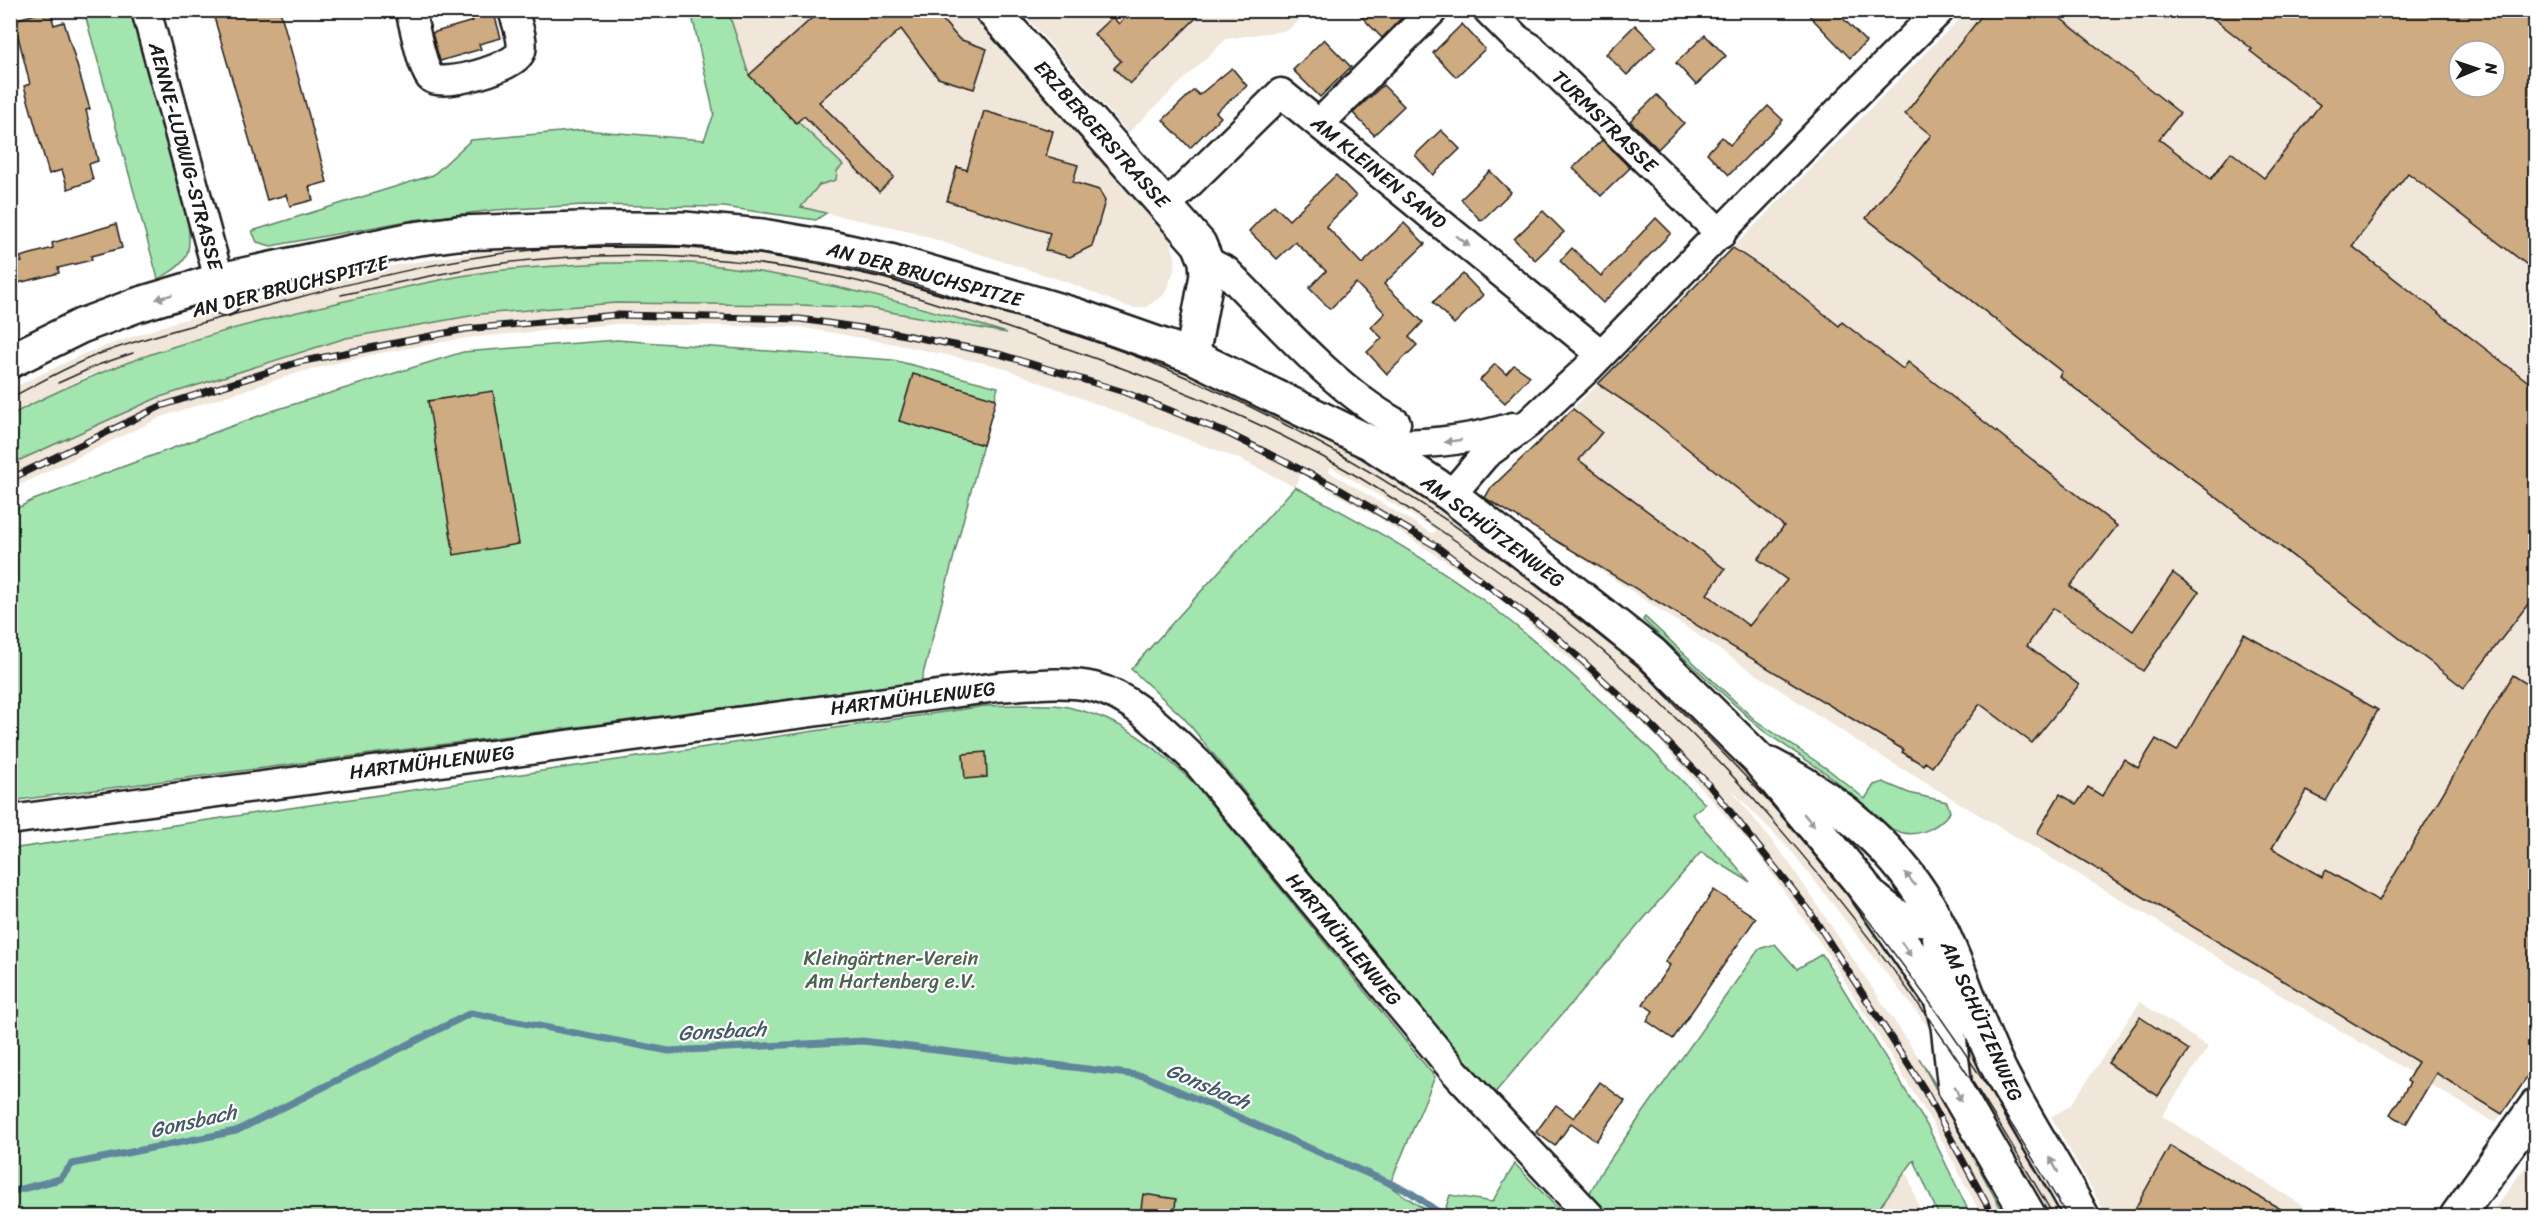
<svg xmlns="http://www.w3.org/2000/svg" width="2546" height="1227" font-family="Sriracha,sans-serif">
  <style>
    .built { fill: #f0e6d9; fill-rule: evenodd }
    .green { fill: #a3e5af; stroke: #608066; stroke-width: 1.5 }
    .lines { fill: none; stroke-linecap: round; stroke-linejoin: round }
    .stream { stroke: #61869b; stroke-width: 7 }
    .building { fill: #ceab81; stroke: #1c1c1c; stroke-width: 1.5; fill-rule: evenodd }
    .street-casing { stroke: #1c1c1c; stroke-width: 33 }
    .secondary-casing { stroke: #1c1c1c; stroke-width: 38 }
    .street { stroke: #fff; stroke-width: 28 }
    .secondary { stroke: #fff; stroke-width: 33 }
    .tram { stroke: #1c1c1c; stroke-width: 1.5 }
    .rail-casing { stroke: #1c1c1c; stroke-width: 7 }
    .rail { stroke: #fff; stroke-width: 4.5; stroke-dasharray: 14; stroke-linecap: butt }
    .oneway { fill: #999 }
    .labels { text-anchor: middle; stroke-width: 4.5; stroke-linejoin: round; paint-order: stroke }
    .street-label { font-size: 20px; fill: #1c1c1c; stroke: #fff }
    .park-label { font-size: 20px; fill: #4b624f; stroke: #fff }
    .water-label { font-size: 21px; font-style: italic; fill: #445a66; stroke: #fff }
  </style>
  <rect width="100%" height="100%" fill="#fff"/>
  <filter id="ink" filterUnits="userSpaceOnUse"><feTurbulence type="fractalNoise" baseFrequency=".0167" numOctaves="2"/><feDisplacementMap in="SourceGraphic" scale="12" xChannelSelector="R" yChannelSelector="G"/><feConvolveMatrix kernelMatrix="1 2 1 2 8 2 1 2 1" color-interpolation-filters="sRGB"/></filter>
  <g filter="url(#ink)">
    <g class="built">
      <path d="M 728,11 L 969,11 L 1170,238 L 1176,261 L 1174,271 L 1164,295 L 1146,307 L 1134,308 L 1123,305 L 1070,283 L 902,229 L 800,208 L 819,185 L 827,181 L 796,122 L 749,75 Z"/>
      <path d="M 1021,11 L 1310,11 L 1288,30 L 1226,39 L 1128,133 Z"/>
      <path d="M 1967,11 L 2535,11 L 2535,1068 L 2495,1123 L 1869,749 L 1487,495 L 1490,489 L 1598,384 ZM 2459,51 L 2495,51 L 2495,87 L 2459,87 Z"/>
      <path d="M 600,240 L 737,245 L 907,278 L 1178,365 L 1346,445 L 1345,450 L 1423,498 L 1478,538 L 1483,533 L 1668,689 L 1757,779 L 1923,987 L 1933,1033 L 1793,853 L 1728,786 L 1788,861 L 1919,1058 L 2005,1216 L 1982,1216 L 1933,1124 L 1826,951 L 1753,847 L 1659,740 L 1616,698 L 1490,590 L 1377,517 L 1301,474 L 1295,487 L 1242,460 L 998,366 L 890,343 L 800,327 L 616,324 L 466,338 L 370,355 L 301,372 L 164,416 L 11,489 L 11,464 L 157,398 L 346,338 L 481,314 L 616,303 L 800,305 L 868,308 L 1000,331 L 903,301 L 767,274 L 678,263 L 603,263 L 507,270 L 403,287 L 268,319 L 182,344 L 88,376 L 11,415 L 11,389 L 83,354 L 175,322 L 279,293 L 397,265 L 504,248 ZM 1331,467 L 1415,517 L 1436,530 L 1433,534 L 1328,471 Z"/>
      <path d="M 2140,1002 L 2208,1047 L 2162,1116 L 2319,1216 L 2107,1216 L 2051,1117 L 2070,1106 Z"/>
      <path d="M 1958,1030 L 1970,1045 L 2076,1216 L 2041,1216 L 1974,1099 Z"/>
      <path d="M 2535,1153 L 2535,1216 L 2489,1216 L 2522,1171 Z"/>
      <path d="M 1906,1170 L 1922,1216 L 1873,1216 Z"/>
    </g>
    <g class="green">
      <path d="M 84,11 L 130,11 L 188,221 C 191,255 189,263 158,279 Z"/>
      <path d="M 691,11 L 728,11 L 749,75 L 843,165 L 837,171 L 836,180 L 819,185 L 801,207 L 826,213 L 816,220 L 724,207 L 584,205 L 495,210 L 413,220 L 271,246 L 257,242 L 252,231 L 433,175 L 471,140 L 583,130 L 704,140 L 714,114 Z"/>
      <path d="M 603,263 C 636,263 670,261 703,264 C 807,276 908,302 1007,333 L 868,308 L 800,305 L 616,303 L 481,314 L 346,338 L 157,398 L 11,464 L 11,415 C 113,360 224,328 337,303 C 384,292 432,280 480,273 C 520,267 562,266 603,263 Z"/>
      <path d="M 617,340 L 893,360 L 998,387 L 921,682 L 11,801 L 10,512 L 31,501 L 272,411 L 463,352 Z"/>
      <path d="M 1295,487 C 1359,520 1425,557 1483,600 C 1563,661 1634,732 1705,804 L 1692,814 L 1750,882 L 1701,852 L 1492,1096 L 1184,718 L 1131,669 Z"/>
      <path d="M 1645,617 L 1755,720 L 1829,770 L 1865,799 L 1874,785 L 1883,782 L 1909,793 L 1947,802 L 1950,812 C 1936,830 1914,840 1892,829 L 1827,774 L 1762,730 L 1643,620 Z"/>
      <path d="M 985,706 C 1006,706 1049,702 1068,707 C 1125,720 1151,744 1193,782 L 1435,1077 L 1389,1186 L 1432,1214 L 1431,1216 L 11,1216 L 11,849 Z"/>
      <path d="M 1775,944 L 1797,969 L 1822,954 L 1928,1127 L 1971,1216 L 1939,1216 L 1914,1160 L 1873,1216 L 1609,1216 L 1588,1196 L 1601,1172 L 1759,949 Z"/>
      <path d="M 1919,1058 L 1981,1159 L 2011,1216 L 2005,1216 Z"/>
      <path d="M 1515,1164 L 1565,1216 L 1443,1216 L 1450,1195 L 1492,1202 Z"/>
    </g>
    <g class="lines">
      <path class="stream" d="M 10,1192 L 60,1179 L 72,1164 L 236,1131 L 471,1013 L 669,1051 L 863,1041 L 1144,1076 L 1410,1192 L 1444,1216"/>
    </g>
    <g class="building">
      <path d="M 50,10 L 54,25 L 64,22 L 90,109 L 86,110 L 98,161 L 89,164 L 93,180 L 68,189 L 62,170 L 49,174 L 24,86 L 30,84 L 14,20 Z"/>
      <path d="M 212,10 L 280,10 L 327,182 L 309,187 L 313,200 L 290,206 L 286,195 L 267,200 Z"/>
      <path d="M 470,10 L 493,10 L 501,38 L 479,44 L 481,49 L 440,61 L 432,33 L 473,21 Z"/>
      <path d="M 821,10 L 934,10 L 959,39 L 987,49 L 974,89 L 938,78 L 901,29 L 819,102 L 894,177 L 879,192 L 804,116 L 796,123 L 749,75 Z"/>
      <path d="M 1132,10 L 1204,10 L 1130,84 L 1114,68 L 1121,61 L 1094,34 L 1112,17 L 1119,24 Z"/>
      <path d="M 1355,10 L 1409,10 L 1382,38 Z"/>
      <path d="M 1804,10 L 1835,10 L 1866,42 L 1850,58 Z"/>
      <path d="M 1986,10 L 2050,10 L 2180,113 L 2159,139 L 2211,179 L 2231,152 L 2264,178 L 2320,105 L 2250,51 L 2252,49 L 2203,10 L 2535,10 L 2535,271 L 2408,173 L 2352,246 L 2535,387 L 2535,595 L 2464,688 L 2059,376 L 2062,372 L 1866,218 L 1931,135 L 1905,114 ZM 2459,51 L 2495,51 L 2495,87 L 2459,87 Z"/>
      <path d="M 1462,24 L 1485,49 L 1456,77 L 1433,53 Z"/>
      <path d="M 1635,25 L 1656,46 L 1627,75 L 1606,54 Z"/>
      <path d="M 1705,35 L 1726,56 L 1696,85 L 1676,63 Z"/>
      <path d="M 1324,39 L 1351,67 L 1320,97 L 1293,70 Z"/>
      <path d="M 1232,68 L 1247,86 L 1216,112 L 1221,117 L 1190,148 L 1163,120 L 1194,90 L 1199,95 Z"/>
      <path d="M 1383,85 L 1404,106 L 1374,135 L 1353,113 Z"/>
      <path d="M 1657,95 L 1684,123 L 1658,149 L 1630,121 Z"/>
      <path d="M 1768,106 L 1783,120 L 1729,175 L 1707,153 L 1722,137 L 1730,145 Z"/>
      <path d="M 984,111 L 1053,131 L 1046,156 L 1078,165 L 1073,182 L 1099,190 L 1105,201 L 1092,246 L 1070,257 L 1045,250 L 1050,233 L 947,201 L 957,167 L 967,170 Z"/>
      <path d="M 1441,130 L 1460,149 L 1433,175 L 1415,155 Z"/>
      <path d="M 1602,140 L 1630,168 L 1601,196 L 1573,168 Z"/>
      <path d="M 1490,171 L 1511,192 L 1481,221 L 1461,199 Z"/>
      <path d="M 1336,175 L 1356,196 L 1326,226 L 1362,264 L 1404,223 L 1425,244 L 1384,284 L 1423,322 L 1409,337 L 1417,345 L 1387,374 L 1367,352 L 1382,338 L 1371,327 L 1385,313 L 1356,283 L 1330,309 L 1309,288 L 1326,271 L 1295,242 L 1277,259 L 1249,231 L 1274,205 L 1289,220 Z"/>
      <path d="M 1543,211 L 1564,232 L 1535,260 L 1514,239 Z"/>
      <path d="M 1656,218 L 1671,233 L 1603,303 L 1560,261 L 1572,248 L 1601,276 Z"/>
      <path d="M 116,224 L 122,248 L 91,256 L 92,260 L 58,268 L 59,273 L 10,285 L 10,264 L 22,262 L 20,257 L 53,248 L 52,243 Z"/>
      <path d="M 1733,248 L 1787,284 L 1839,326 L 1842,322 L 1903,369 L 1908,362 L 2117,526 L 2070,586 L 2133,631 L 2173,573 L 2199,592 L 2143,671 L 2053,608 L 2027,646 L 2079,685 L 2032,743 L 1980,704 L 1932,767 L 1925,762 L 1923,765 L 1902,752 L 1904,750 L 1485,498 L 1490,489 L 1573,409 L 1602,432 L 1579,460 L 1725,569 L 1707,594 L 1749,626 L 1787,580 L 1758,559 L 1784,526 L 1648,417 L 1598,384 Z"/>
      <path d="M 1463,274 L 1483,295 L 1454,324 L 1433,302 Z"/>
      <path d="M 1495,364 L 1506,374 L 1514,365 L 1530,376 L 1505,403 L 1480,380 Z"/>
      <path d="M 913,374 L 996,399 L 983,445 L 899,421 Z"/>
      <path d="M 493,391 L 519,544 L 454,555 L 428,401 Z"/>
      <path d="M 2244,634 L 2378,710 L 2326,801 L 2307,791 L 2272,848 L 2322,877 L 2326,870 L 2379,901 L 2513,675 L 2535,689 L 2535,1066 L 2502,1114 L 2436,1073 L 2406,1124 L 2390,1114 L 2410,1083 L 2407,1081 L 2418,1062 L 2037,833 L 2060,794 L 2077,804 L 2088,787 L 2102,796 L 2124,759 L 2138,768 L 2156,739 L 2177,751 Z"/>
      <path d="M 986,752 L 987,777 L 965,779 L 963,754 Z"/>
      <path d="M 1714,890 L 1756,918 L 1673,1039 L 1647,1021 L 1653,1011 L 1643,1004 L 1670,965 L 1665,962 Z"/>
      <path d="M 2140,1017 L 2189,1050 L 2158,1096 L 2108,1063 Z"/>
      <path d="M 1600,1082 L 1625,1101 L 1596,1141 L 1571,1123 L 1555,1146 L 1536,1132 L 1556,1105 L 1574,1118 Z"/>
      <path d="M 2170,1146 L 2293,1216 L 2131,1216 Z"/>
      <path d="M 1143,1194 L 1176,1199 L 1174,1216 L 1140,1216 Z"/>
    </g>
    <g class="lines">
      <g class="street-casing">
        <g id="street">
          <path d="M 146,10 L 225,301"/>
          <path d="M 410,10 C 414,24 422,67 430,77 C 441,89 517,67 521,51 C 524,39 516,22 513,10"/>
          <path d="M 1488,10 L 1518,40 L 1531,48 L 1721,234"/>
          <path d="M 1320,123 L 1433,10"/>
          <path d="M 1166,206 L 1281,93 L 1601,354"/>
          <path d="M 1206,261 L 1226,271 C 1276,321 1336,390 1396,423"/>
          <path d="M 1371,443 C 1420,446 1467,441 1513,427"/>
          <path d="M 1451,495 L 1485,455 L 1530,422 L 1586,370 L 1832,118 L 1940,10"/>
          <path d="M 10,820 C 339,774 668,729 997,687 C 1027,685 1066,680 1094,687 C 1136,698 1168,735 1198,763 L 1455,1072 L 1590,1216"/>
          <path d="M 1876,897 C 1895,913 1910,926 1936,920 L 1941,999"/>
        </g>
      </g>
      <g class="secondary-casing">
        <g id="secondary">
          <path d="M 992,10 L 1199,244 L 1206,261 L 1207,275 L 1192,356"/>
          <path d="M 10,361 L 81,326 L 137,305 L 220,280 L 413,239 L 458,233 L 580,229 L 684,229 L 762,236 L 836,249 L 890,261 L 1075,315 L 1192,356 L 1371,443 L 1451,495 L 1652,654 L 1758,759 L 1861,883 L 1941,999 L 1948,1026 L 1955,1089 L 2029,1216"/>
          <path d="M 1770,765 C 1837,799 1900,850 1935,918 C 1961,968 1975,1023 2001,1073 C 2026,1122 2057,1168 2082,1216"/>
          <path d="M 2457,1216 L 2536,1106"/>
        </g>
      </g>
      <use href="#street" class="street"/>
      <use href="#secondary" class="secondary"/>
      <g class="tram">
        <path d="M 341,295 C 392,284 444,272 496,264 C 603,250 713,254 819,273 C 901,288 982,319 1060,346 C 1152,378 1244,413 1330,461 C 1364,479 1396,500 1428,522 C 1483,559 1538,597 1589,639 C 1728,756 1845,899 1949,1047 C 1987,1101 2020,1159 2054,1216"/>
        <path d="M 58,383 L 98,365 L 133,353"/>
        <path d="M 10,398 C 39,383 68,366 99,354 C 160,332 226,317 289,300 C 380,275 472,253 567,247 C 670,239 786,252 886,276 C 922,285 957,298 992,309 C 1050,327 1111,345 1167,369 C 1337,440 1496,544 1635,664 C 1654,681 1669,700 1687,717 C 1838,864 1962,1035 2067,1216"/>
      </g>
      <g class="rail-casing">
        <path id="rail" d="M 10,479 L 161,406 L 299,362 L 466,329 L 616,315 L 800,319 L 890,332 L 999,354 L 1124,392 L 1229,434 L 1334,486 L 1436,546 L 1560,640 L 1645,719 L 1709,785 L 1808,909 L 1924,1089 L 1993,1216"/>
      </g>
      <use href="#rail" class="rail"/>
    </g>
    <defs><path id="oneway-solid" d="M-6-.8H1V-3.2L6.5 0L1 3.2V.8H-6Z" transform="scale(1.5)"/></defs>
    <g class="oneway">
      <use href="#oneway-solid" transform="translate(1463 241) rotate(39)"/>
      <use href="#oneway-solid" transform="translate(164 297) rotate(164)"/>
      <use href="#oneway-solid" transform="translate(1453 441) rotate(172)"/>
      <use href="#oneway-solid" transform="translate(1809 820) rotate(50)"/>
      <use href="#oneway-solid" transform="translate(1910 879) rotate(-129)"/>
      <use href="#oneway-solid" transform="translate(1906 949) rotate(56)"/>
      <use href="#oneway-solid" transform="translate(1958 1094) rotate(67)"/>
      <use href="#oneway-solid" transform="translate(2054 1165) rotate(-120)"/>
    </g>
  </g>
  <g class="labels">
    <g class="street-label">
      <text transform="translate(1605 121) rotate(44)" y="7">TURMSTRASSE</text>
      <text transform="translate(1102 134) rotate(48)" y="7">ERZBERGERSTRASSE</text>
      <text transform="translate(186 156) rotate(75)" y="7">AENNE-LUDWIG-STRASSE</text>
      <text transform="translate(1379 172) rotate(39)" y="7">AM KLEINEN SAND</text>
      <text transform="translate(925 274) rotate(15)" y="7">AN DER BRUCHSPITZE</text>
      <text transform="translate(290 286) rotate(-14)" y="7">AN DER BRUCHSPITZE</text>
      <text transform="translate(1493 531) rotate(37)" y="7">AM SCHÜTZENWEG</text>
      <text transform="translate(913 698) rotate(-7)" y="7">HARTMÜHLENWEG</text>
      <text transform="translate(432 762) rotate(-7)" y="7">HARTMÜHLENWEG</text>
      <text transform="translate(1344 939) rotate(50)" y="7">HARTMÜHLENWEG</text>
      <text transform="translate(1982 1021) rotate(66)" y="7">AM SCHÜTZENWEG</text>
    </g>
    <g class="park-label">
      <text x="891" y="965">Kleingärtner-Verein<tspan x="891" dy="23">Am Hartenberg e.V.</tspan></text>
    </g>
    <g class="water-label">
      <text transform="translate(722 1031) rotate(-3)" y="7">Gonsbach</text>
      <text transform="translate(1208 1086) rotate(23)" y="7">Gonsbach</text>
      <text transform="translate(193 1121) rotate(-13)" y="7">Gonsbach</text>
    </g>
  </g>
  <rect width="2546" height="1227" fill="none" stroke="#fff" stroke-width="36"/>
  <rect x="18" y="18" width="2510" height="1191" fill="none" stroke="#1c1c1c" stroke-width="2" filter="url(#ink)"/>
  <g transform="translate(2477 69) rotate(88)"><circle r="28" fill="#ffffff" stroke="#a4a4a4" stroke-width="1.5"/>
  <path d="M0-4.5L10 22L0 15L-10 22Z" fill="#1c1c1c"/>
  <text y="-9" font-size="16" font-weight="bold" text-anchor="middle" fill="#1c1c1c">N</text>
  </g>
</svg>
